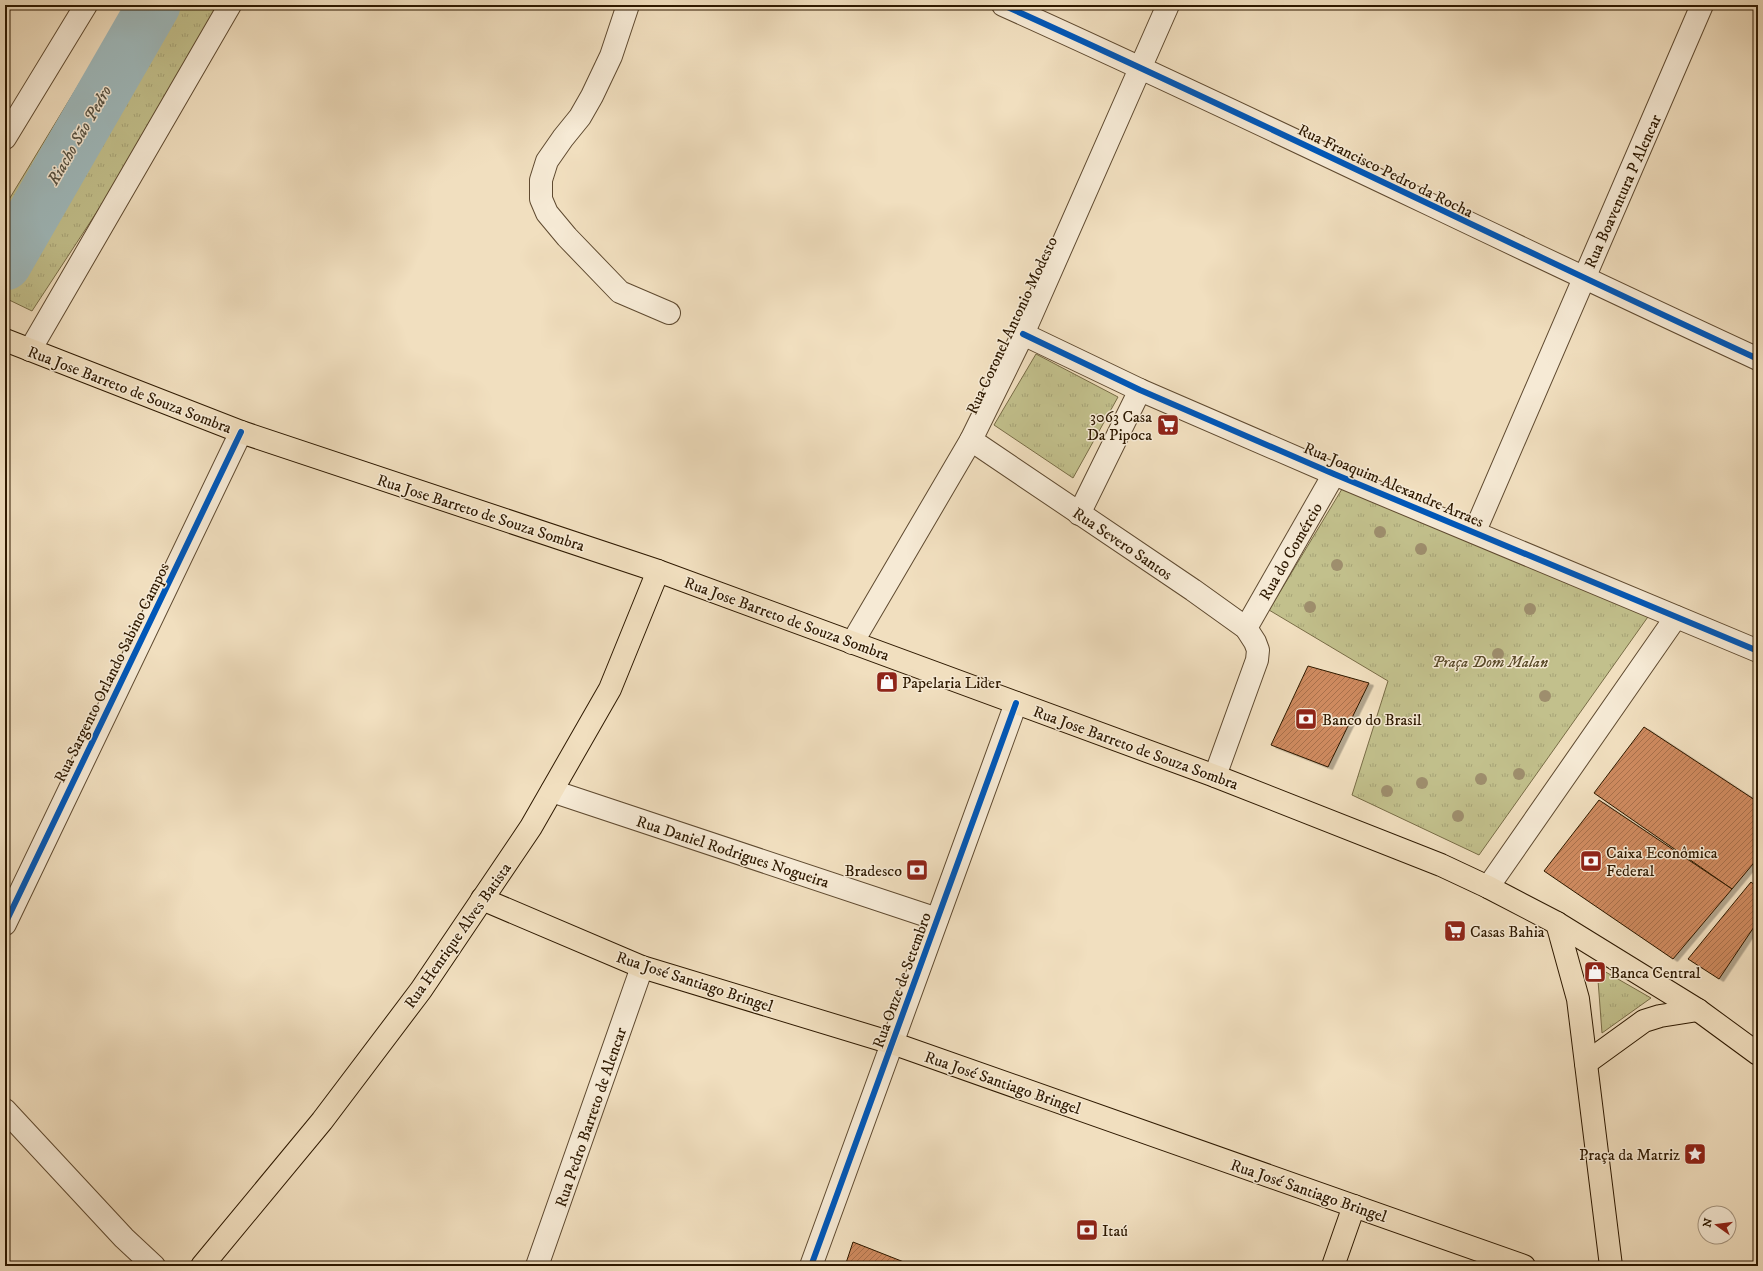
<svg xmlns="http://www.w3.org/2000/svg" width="1763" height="1271" font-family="'IM FELL DW Pica',serif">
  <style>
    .grass { fill: url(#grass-tufts); stroke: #786c46 }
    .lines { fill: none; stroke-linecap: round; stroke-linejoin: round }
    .river { stroke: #9fbabd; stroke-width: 53 }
    .building { fill: url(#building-hatch); stroke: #2e1900; filter: url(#shadow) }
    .minor-casing { stroke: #5f4a30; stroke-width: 24 }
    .major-casing { stroke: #2e1900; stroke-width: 24 }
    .minor { stroke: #f6ead5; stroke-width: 22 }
    .major { stroke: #f1dfbf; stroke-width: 22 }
    .cycleway-casing { stroke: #f6ead5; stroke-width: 8 }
    .cycleway { stroke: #0057b8; stroke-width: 6 }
    .tree { fill: #9e8e6d }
    .labels { text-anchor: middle; stroke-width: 3; stroke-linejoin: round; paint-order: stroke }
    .street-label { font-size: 16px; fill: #2e1900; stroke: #f6ead5 }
    .poi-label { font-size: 16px; fill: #2e1900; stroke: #f6ead5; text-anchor: start }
    .park-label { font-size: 16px; font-style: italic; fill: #5a4b2a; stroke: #f6ead5 }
    .water-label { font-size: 17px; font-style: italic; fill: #565142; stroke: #f6ead5 }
  </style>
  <defs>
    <pattern id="grass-tufts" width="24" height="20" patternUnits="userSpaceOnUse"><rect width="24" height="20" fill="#c2c08c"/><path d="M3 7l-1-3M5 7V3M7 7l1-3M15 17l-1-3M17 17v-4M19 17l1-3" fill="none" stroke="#a7a477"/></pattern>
    <pattern id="building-hatch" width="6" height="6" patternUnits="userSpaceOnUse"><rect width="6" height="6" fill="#ce8a5f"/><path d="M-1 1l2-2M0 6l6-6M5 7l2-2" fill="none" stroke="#a8704c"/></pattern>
    <filter id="shadow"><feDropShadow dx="4.5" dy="2.5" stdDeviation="0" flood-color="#0004"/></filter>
  </defs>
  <rect width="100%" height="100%" fill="#f1dfbf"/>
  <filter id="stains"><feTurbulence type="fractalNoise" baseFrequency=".005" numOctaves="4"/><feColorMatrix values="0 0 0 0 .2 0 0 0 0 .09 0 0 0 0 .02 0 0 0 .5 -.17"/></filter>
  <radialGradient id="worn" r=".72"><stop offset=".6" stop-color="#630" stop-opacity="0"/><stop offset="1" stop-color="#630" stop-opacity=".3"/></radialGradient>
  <g class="grass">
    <path d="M 127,5 L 218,5 L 106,198 L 32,311 L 5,298 L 5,206 Z"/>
    <path d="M 1036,354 L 1118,397 L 1073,478 L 994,425 Z"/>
    <path d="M 1342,489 L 1650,614 L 1479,855 L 1352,795 L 1388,681 L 1269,610 Z"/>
    <path d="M 1597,967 L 1651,998 L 1602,1033 Z"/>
  </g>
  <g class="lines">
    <path class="river" d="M 5,264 L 154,5"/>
  </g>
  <g class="building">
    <path d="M 1308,666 L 1369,683 L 1328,767 L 1271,745 Z"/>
    <path d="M 1644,727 L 1758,802 L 1758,858 L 1732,889 L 1594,793 Z"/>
    <path d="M 1599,800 L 1732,889 L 1673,959 L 1544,871 Z"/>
    <path d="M 1751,882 L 1758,888 L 1758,921 L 1719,979 L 1688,959 Z"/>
    <path d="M 853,1242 L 914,1266 L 845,1266 Z"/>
  </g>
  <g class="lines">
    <g class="minor-casing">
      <g id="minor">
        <path d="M 628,5 L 611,56 L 592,96 L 580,117 L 563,138 L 547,161 L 541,180 L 541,199 L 547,213 L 567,237 L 620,292 L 669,313"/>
        <path d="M 1003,5 C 1257,119 1506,243 1758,359"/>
        <path d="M 5,138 L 86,5"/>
        <path d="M 1023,334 L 1140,390 L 1334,474 L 1758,651"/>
        <path d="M 30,350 L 230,5"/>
        <path d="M 971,440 L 1193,590 L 1246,628 L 1255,642 L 1258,650 L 1257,660 L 1215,776"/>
        <path d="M 1079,514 L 1140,390"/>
        <path d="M 1475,531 L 1702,5"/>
        <path d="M 1246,628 L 1334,474"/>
        <path d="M 852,643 L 971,440 L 1023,334 L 1168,5"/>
        <path d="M 552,791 L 937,919"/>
        <path d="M 1488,887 L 1676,617"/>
        <path d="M 5,924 L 241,432"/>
        <path d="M 5,1110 L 124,1238 L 154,1266"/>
        <path d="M 537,1266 L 642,967"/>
        <path d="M 811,1266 L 1016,703"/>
      </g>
    </g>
    <g class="major-casing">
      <g id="major">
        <path d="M 5,340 L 241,432 L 658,571 L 1215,776 L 1441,865 L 1488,887 L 1557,923 L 1698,1010 L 1758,1054"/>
        <path d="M 482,899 L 642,967 L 892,1043 L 1524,1266"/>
        <path d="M 1557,923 L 1578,999 L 1611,1266"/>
        <path d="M 1586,1063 L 1644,1021 L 1660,1016 L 1698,1010"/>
        <path d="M 202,1266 L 322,1121 L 421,990 L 531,827 L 610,689 L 658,571"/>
        <path d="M 1333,1266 L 1354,1206"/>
      </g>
    </g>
    <use href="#minor" class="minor"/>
    <use href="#major" class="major"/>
    <g class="cycleway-casing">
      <g id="cycleway">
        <path d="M 1003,5 C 1257,119 1506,243 1758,359"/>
        <path d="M 1023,334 L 1140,390 L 1334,474 L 1758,651"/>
        <path d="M 5,924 L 241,432"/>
        <path d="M 811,1266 L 1016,703"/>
      </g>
    </g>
    <use href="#cycleway" class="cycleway"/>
  </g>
  <g class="tree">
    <circle cx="1380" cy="532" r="6"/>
    <circle cx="1421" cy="549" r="6"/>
    <circle cx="1337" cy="565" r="6"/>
    <circle cx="1310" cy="607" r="6"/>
    <circle cx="1530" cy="609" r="6"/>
    <circle cx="1498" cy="654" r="6"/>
    <circle cx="1545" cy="696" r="6"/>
    <circle cx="1519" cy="774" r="6"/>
    <circle cx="1481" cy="779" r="6"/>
    <circle cx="1422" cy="783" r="6"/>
    <circle cx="1387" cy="791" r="6"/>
    <circle cx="1458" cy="816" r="6"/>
  </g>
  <defs>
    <g id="supermarket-square" transform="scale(1.15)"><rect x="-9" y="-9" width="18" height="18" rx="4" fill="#8f2418" stroke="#f6ead5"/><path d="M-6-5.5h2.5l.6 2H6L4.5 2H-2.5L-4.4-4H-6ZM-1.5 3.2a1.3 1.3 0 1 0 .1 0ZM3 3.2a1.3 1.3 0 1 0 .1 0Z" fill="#fff"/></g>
    <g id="shop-square" transform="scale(1.15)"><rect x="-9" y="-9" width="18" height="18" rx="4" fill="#8f2418" stroke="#f6ead5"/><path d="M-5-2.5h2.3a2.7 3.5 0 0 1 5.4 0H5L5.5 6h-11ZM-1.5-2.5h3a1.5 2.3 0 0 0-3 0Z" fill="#fff"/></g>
    <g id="bank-square" transform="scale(1.15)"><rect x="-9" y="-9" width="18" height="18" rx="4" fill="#8f2418" stroke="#f6ead5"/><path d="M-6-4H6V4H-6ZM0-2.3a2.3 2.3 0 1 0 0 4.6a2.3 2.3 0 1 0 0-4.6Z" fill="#fff"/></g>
    <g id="sight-square" transform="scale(1.15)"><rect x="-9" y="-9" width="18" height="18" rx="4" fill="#8f2418" stroke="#f6ead5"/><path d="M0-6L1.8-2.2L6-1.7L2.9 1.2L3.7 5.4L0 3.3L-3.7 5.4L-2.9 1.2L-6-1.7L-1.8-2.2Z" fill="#fff"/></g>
  </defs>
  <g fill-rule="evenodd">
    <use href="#supermarket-square" x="1168" y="425"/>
    <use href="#shop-square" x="887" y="682"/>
    <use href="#bank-square" x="1306" y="719"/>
    <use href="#bank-square" x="1591" y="861"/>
    <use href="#bank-square" x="917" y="870"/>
    <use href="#supermarket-square" x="1455" y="931"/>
    <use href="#shop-square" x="1595" y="972"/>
    <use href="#sight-square" x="1695" y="1154"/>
    <use href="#bank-square" x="1087" y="1230"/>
  </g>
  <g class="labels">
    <g class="street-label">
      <text transform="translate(1386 170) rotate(26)" y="6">Rua Francisco Pedro da Rocha</text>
      <text transform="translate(1622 191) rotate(-66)" y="6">Rua Boaventura P Alencar</text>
      <text transform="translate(1011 325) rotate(-65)" y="6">Rua Coronel Antonio Modesto</text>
      <text transform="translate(130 389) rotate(21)" y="6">Rua Jose Barreto de Souza Sombra</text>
      <text transform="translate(1394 484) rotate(23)" y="6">Rua Joaquim Alexandre Arraes</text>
      <text transform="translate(481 512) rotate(18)" y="6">Rua Jose Barreto de Souza Sombra</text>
      <text transform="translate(1123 543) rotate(34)" y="6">Rua Severo Santos</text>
      <text transform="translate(1290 551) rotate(-60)" y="6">Rua do Comércio</text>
      <text transform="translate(787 618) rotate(20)" y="6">Rua Jose Barreto de Souza Sombra</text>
      <text transform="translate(111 672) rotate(-64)" y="6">Rua Sargento Orlando Sabino Campos</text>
      <text transform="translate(1136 747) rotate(20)" y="6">Rua Jose Barreto de Souza Sombra</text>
      <text transform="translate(733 851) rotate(18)" y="6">Rua Daniel Rodrigues Nogueira</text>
      <text transform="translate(457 935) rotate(-55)" y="6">Rua Henrique Alves Batista</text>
      <text transform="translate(901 980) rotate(-70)" y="6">Rua Onze de Setembro</text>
      <text transform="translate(695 981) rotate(18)" y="6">Rua José Santiago Bringel</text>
      <text transform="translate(1003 1082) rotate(19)" y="6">Rua José Santiago Bringel</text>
      <text transform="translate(590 1117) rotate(-71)" y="6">Rua Pedro Barreto de Alencar</text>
      <text transform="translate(1309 1190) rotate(19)" y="6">Rua José Santiago Bringel</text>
    </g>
    <g class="poi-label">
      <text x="1152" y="422" text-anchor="end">3063 Casa<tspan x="1152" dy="18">Da Pipoca</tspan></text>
      <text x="902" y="688">Papelaria Lider</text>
      <text x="1322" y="725">Banco do Brasil</text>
      <text x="1606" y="858">Caixa Econômica<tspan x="1606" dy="18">Federal</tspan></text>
      <text x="902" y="876" text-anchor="end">Bradesco</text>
      <text x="1470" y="937">Casas Bahia</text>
      <text x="1610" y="978">Banca Central</text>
      <text x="1680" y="1160" text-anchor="end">Praça da Matriz</text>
      <text x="1102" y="1236">Itaú</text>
    </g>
    <g class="park-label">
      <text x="1490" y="667">Praça Dom Malan</text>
    </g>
    <g class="water-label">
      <text transform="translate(79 135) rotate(-60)" y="6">Riacho São Pedro</text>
    </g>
  </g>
  <rect width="1763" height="1271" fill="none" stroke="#f1dfbf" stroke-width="20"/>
  <rect x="6" y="6" width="1751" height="1259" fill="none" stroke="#2e1900" stroke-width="2"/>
  <rect x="10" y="10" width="1743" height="1251" fill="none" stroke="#2e1900"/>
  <g transform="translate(1717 1225) rotate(284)"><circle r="19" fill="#f6ead5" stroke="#a69680"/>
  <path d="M0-3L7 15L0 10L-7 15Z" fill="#8f2418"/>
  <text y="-6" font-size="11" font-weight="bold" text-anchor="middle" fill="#2e1900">N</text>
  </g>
  <rect width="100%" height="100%" filter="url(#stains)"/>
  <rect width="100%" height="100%" fill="url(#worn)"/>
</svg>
